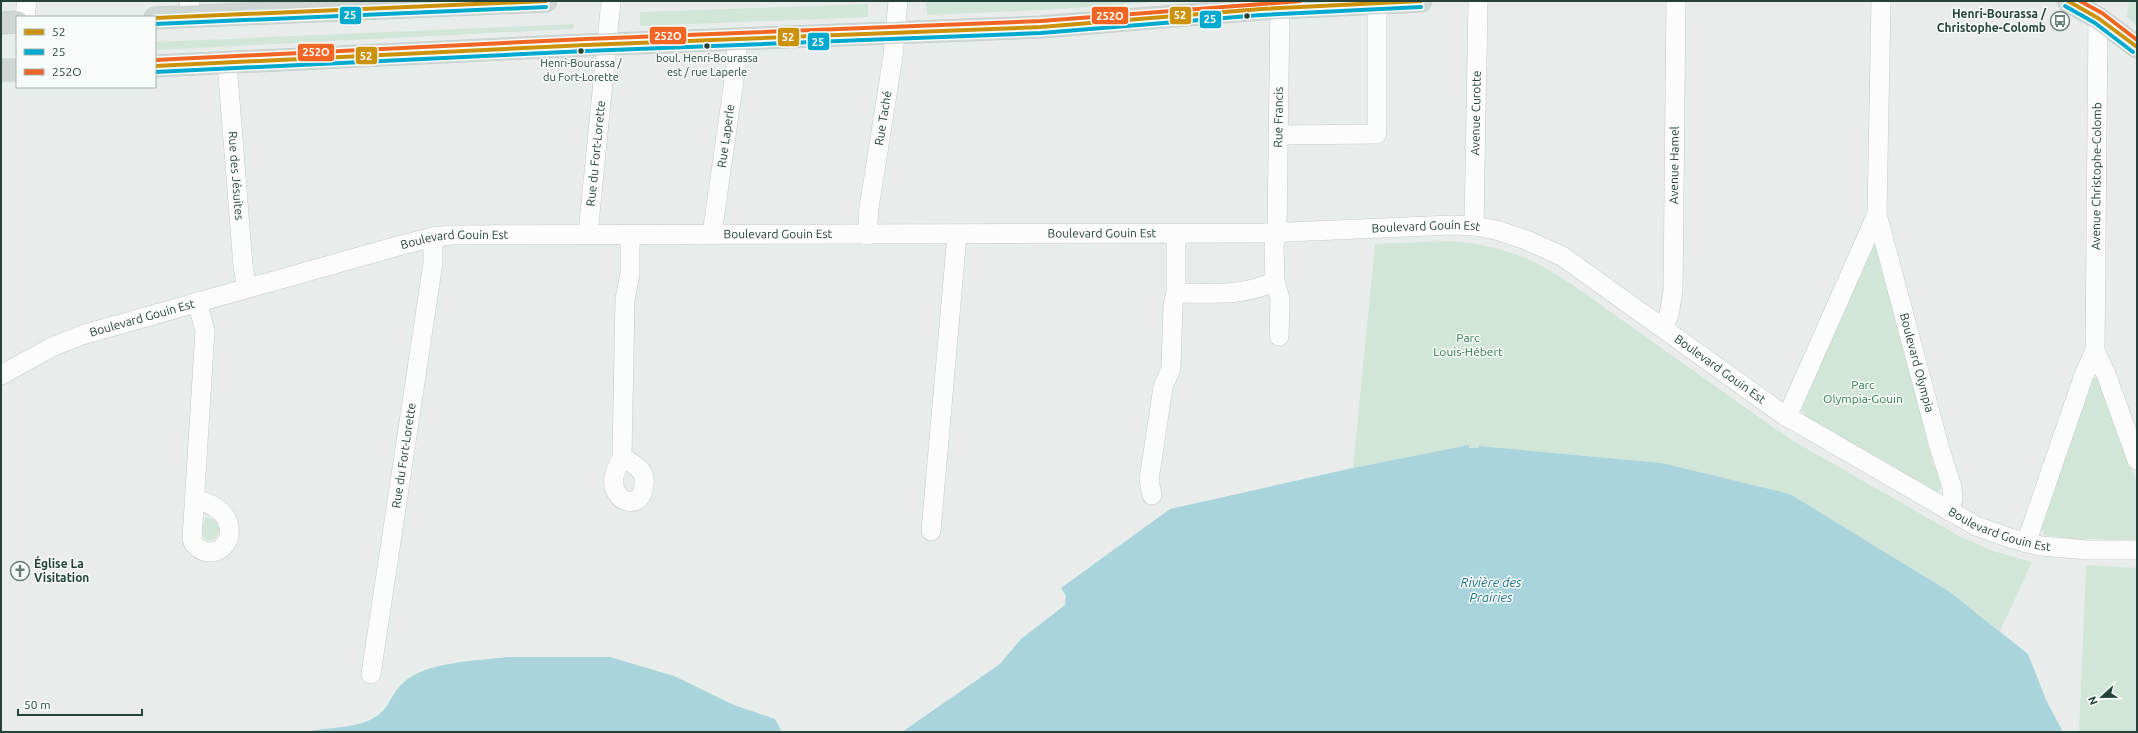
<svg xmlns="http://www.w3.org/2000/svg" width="2138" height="733" font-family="Ubuntu,sans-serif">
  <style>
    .green { fill: #d1e6d8 }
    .water { fill: #a9d4db }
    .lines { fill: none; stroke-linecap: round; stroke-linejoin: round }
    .minor-casing { stroke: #c5cac8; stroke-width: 20 }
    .major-casing { stroke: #c3ccc9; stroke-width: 23 }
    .minor { stroke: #fcfcfc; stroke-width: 19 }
    .major { stroke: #cfd7d5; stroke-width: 22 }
    .bus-1-casing { stroke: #f7fbf9; stroke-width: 7 }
    .bus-2-casing { stroke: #f7fbf9; stroke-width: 7 }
    .bus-3-casing { stroke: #f7fbf9; stroke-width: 7 }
    .bus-1 { stroke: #cd920c; stroke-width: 4 }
    .bus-2 { stroke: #00a9ce; stroke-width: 4 }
    .bus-3 { stroke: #f26522; stroke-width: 4 }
    .bus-dot { fill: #24423a; stroke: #f7fbf9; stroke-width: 1.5 }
    .labels { text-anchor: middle; stroke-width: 3; stroke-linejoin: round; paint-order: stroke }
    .bus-label { font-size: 11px; fill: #24423a; stroke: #f7fbf9 }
    .poi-label { font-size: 12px; font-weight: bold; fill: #24423a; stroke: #f7fbf9; text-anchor: end }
    .street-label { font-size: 12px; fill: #24423a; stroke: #f7fbf9 }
    .park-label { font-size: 12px; fill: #2d7a4b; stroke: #f7fbf9 }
    .water-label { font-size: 13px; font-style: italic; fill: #1c6f80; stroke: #f7fbf9 }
    .line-badge { stroke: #f7fbf9; stroke-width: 1.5 }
    .badge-label { font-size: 11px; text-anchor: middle; font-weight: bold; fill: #fff }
  </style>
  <rect width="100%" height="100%" fill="#e8edeb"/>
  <g class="green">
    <path d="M 942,1 L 1167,1 L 1061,9 L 927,15 L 926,2 Z"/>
    <path d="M 2129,1 L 2134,1 L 2137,4 L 2137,26 L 2127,17 Z"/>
    <path d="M 868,4 L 868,17 L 640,26 L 640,12 Z"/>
    <path d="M 573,24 L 574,27 L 572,29 L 155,50 L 155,42 Z"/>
    <path d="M 1449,241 C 1500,245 1532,257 1574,286 L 1790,439 L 1961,537 L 1993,551 L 2032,562 L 2000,631 L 1950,592 L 1790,494 L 1662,463 L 1479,446 L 1479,448 L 1469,448 L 1469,446 L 1353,468 L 1375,244 Z"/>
    <path d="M 1873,244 L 1878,247 L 1934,467 L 1941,476 L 1944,487 L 1941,487 L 1938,492 L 1805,416 L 1804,412 L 1801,411 L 1867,248 Z"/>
    <path d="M 2096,377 L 2099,381 L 2137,483 L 2137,540 L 2070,539 L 2043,535 L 2044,531 L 2039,530 L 2092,379 Z"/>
    <path d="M 206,517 L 217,521 L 220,530 L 216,538 L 207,541 L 202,535 L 204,520 Z"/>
    <path d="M 2088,565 L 2137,568 L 2137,732 L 2079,732 L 2086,566 Z"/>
  </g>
  <g class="water">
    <path d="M 1469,445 L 1469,448 L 1479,448 L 1479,446 L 1662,463 L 1790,494 L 1950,592 L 2028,654 L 2047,702 L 2063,732 L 902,732 L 1000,664 L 1021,639 L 1065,605 L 1066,596 L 1061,588 L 1170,509 L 1353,468 Z"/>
    <path d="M 507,657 L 610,657 L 674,676 L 734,705 L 775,719 L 782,732 L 305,732 C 326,727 350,729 370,720 C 391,710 389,695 404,682 C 428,661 477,661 507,657 Z"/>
  </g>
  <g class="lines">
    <g class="minor-casing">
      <g id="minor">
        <path d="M 189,1 L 191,16"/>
        <path d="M 25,17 L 27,1"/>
        <path id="s1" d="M 227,63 L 243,266 L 247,288"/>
        <path d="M 1278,135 L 1377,134 L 1377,3"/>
        <path id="s2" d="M 1877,214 L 1939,446 L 1952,487 L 1953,499 L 1949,511"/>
        <path id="s3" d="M 1474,226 L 1478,1"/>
        <path id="s4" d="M 588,233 L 611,1"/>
        <path id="s5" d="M 1176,233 L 1176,293 C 1210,293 1244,297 1275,281 L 1274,246 L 1277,233 L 1280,1"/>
        <path id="s6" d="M 712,234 L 736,66 L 737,39"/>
        <path id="s7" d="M 867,235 L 869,208 L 893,56 L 898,1"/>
        <path d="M 1275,281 L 1280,299 L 1279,336"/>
        <path id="s8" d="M 1662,327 L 1669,315 L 1673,291 L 1676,1"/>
        <path d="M 2095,351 L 2106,374 L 2137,460"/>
        <path id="s9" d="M 1,375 L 54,346 L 82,335 L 398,246 L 433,237 L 452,235 L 1264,233 L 1452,225 L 1474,226 L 1496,230 L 1526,240 L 1562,256 L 1781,413 L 1976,526 L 2013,539 L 2041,546 L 2088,550 L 2137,550"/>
        <path d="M 1787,417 L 1877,214 L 1881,1"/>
        <path d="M 622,457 C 629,461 637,466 642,472 C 644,476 645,480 644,484 C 643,513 610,503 614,477 C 615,470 620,463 622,457 L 625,299 L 630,274 L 630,234"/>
        <path d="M 1152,495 L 1149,480 L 1163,387 L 1171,368 L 1173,305 L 1176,293"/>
        <path d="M 194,500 C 245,507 234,559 204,551 C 197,549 194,546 192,539 L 205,330 L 197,302"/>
        <path d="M 931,531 L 957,235"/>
        <path id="s10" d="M 2026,543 L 2084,375 L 2095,351 L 2098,18"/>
        <path id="s11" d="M 371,674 L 433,263 L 433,237"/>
      </g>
    </g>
    <g class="major-casing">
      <g id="major">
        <path d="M 2068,1 L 2098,18 L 2137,47"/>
        <path d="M 155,18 L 546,1"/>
        <path d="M 1,23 L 17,22"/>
        <path d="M 155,66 L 586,45 L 1041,27 L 1261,9 L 1421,1"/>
        <path d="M 1,70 L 17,70"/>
      </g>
    </g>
    <use href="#minor" class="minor"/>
    <use href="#major" class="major"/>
    <g class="bus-1-casing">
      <g id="bus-1">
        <path d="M 2068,1 L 2098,18 L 2137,47"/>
        <path d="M 155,18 L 546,1"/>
        <path d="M 155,66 L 586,45 L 1041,27 L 1261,9 L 1421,1"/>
      </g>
    </g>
    <g class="bus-2-casing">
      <g id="bus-2">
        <path d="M 2065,6 L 2095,23 L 2133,52"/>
        <path d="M 155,24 L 546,7"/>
        <path d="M 155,72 L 586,51 L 1041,33 L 1261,15 L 1421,7"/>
      </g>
    </g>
    <g class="bus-3-casing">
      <g id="bus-3">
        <path d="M 2080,1 L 2102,13 L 2137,40"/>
        <path d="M 155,60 L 586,39 L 1041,21 L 1301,1"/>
      </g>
    </g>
    <use href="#bus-1" class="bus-1"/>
    <use href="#bus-2" class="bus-2"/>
    <use href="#bus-3" class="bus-3"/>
  </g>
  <defs>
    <g id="bus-ring" transform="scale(1)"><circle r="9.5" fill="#f7fbf9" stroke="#697e78" stroke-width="1.5"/><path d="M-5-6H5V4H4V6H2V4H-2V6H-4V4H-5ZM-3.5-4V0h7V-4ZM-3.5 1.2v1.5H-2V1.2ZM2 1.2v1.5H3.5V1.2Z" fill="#697e78"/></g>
    <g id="church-ring" transform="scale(1)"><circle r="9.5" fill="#f7fbf9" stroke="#697e78" stroke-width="1.5"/><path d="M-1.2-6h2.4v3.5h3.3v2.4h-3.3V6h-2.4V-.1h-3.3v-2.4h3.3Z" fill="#697e78"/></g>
  </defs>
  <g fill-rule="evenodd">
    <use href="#bus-ring" x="2060" y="21"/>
    <use href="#church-ring" x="20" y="571"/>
  </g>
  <g class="bus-dot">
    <circle cx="1247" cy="16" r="3.5"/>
    <circle cx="707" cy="46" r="3.5"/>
    <circle cx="581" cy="51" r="3.5"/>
  </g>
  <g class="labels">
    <g class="bus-label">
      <text x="707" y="62">boul. Henri-Bourassa<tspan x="707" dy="14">est / rue Laperle</tspan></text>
      <text x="581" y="67">Henri-Bourassa /<tspan x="581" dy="14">du Fort-Lorette</tspan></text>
    </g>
    <g class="poi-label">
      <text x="2046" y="18">Henri-Bourassa /<tspan x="2046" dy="14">Christophe-Colomb</tspan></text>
      <text x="34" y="568" text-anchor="start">Église La<tspan x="34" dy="14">Visitation</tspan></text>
    </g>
    <g class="street-label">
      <text dy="4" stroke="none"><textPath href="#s3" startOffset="113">Avenue Curotte</textPath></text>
      <text dy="4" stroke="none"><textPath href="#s5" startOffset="325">Rue Francis</textPath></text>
      <text dy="4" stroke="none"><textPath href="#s7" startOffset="118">Rue Taché</textPath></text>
      <text dy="4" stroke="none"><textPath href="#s6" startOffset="99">Rue Laperle</textPath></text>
      <text dy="4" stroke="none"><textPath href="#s4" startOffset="80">Rue du Fort-Lorette</textPath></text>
      <text dy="4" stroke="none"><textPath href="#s8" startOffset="164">Avenue Hamel</textPath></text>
      <text dy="4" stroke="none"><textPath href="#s1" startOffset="113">Rue des Jésuites</textPath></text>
      <text dy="4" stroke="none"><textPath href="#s10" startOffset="379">Avenue Christophe-Colomb</textPath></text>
      <text dy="4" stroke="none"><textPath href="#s9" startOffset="1448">Boulevard Gouin Est</textPath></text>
      <text dy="4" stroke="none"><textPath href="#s9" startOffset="800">Boulevard Gouin Est</textPath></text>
      <text dy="4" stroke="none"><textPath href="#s9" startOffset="1124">Boulevard Gouin Est</textPath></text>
      <text dy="4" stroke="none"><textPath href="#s9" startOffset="476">Boulevard Gouin Est</textPath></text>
      <text dy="4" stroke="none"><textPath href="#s9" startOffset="153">Boulevard Gouin Est</textPath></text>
      <text dy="4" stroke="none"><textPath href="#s2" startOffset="154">Boulevard Olympia</textPath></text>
      <text dy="4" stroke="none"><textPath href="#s9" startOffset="1784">Boulevard Gouin Est</textPath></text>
      <text dy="4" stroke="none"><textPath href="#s11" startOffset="221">Rue du Fort-Lorette</textPath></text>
      <text dy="4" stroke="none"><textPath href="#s9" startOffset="2108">Boulevard Gouin Est</textPath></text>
    </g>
    <g class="park-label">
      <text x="1468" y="342">Parc<tspan x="1468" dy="14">Louis-Hébert</tspan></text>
      <text x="1863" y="389">Parc<tspan x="1863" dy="14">Olympia-Gouin</tspan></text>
    </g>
    <g class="water-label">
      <text x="1491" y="587">Rivière des<tspan x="1491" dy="15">Prairies</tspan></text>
    </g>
  </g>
  <g class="line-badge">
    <rect x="339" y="6" width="23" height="19" rx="4" fill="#00a9ce"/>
    <rect x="1169" y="6" width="23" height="19" rx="4" fill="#cd920c"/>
    <rect x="1091" y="6" width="38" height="19" rx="4" fill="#f26522"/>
    <rect x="1199" y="10" width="23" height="19" rx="4" fill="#00a9ce"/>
    <rect x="649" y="26" width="38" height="19" rx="4" fill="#f26522"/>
    <rect x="777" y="27" width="23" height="20" rx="4" fill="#cd920c"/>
    <rect x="807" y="32" width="23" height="19" rx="4" fill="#00a9ce"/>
    <rect x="297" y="43" width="38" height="19" rx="4" fill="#f26522"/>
    <rect x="355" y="46" width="23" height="19" rx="4" fill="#cd920c"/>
  </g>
  <g class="badge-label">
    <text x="350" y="19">25</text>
    <text x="1180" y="19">52</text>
    <text x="1110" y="20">252O</text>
    <text x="1210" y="23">25</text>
    <text x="668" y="40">252O</text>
    <text x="788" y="41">52</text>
    <text x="818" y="46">25</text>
    <text x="316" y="56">252O</text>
    <text x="366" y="60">52</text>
  </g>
  <rect width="2138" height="733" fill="none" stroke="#24423a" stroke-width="4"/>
  <rect x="16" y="16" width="140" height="72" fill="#f7fbf9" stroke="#a3b1ad"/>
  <rect x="24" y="29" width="20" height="6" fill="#cd920c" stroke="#a3b1ad"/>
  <text x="52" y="36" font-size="12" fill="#24423a">52</text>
  <rect x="24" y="49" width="20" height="6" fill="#00a9ce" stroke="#a3b1ad"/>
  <text x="52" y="56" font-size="12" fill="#24423a">25</text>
  <rect x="24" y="69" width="20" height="6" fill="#f26522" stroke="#a3b1ad"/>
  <text x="52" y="76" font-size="12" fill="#24423a">252O</text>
  <g transform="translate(2102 697) rotate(248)" stroke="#f7fbf9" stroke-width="3" paint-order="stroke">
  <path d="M0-3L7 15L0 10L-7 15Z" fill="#24423a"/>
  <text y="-6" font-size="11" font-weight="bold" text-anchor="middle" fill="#24423a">N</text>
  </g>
  <path d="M18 709v6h124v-6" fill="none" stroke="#24423a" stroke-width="2"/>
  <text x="24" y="709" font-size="12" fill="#24423a" stroke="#f7fbf9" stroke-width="3" paint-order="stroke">50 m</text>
</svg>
